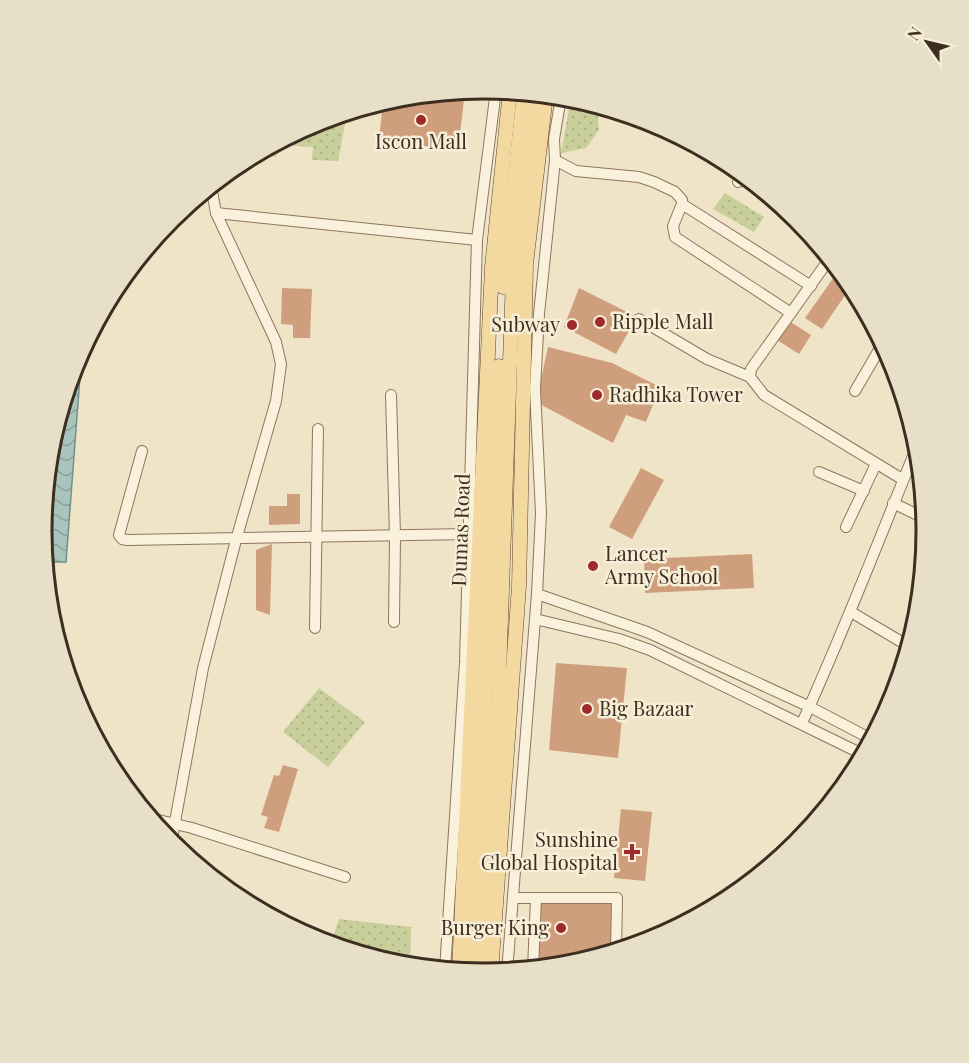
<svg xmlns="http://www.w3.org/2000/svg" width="969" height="1063" font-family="'Playfair Display',serif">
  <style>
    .green { fill: url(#green-dots) }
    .water { fill: url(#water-waves); stroke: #6f938a; stroke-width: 1.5 }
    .building { fill: #cf9f7d }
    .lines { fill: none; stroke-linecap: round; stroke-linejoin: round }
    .minor-casing { stroke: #8d765c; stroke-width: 12 }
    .major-casing { stroke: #5b4430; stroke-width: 15 }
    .minor { stroke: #faf1dc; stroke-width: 10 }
    .major { stroke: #f3d9a0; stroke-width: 14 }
    .poi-dot { fill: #9e2a2b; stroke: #f7eed8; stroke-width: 2 }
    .labels { text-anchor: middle; stroke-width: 5; stroke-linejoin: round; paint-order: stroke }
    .poi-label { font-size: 20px; fill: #3d2e20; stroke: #f7eed8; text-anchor: start }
    .street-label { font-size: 20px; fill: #3d2e20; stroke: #f7eed8 }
    .rim { fill: none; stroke: #3d2e20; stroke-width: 3 }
  </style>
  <defs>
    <pattern id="green-dots" width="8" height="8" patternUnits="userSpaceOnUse" patternTransform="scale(1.5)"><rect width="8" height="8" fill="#c9cf9b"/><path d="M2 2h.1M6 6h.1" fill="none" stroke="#aeb285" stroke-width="1.8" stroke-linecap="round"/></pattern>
    <pattern id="water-waves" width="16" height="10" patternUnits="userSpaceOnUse" patternTransform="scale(1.5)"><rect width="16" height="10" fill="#a9c4bc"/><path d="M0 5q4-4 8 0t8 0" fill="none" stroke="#8ba098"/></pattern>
  </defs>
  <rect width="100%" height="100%" fill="#f0e4c8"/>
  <g class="green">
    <path d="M 571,98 L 597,105 L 599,130 L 586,148 L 561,153 Z"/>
    <path d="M 347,113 L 338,161 L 312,160 L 313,147 L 278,145 L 276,157 L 257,154 L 315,123 Z"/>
    <path d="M 725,193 L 764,217 L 754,232 L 713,209 Z"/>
    <path d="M 319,688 L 365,722 L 328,767 L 283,732 Z"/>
    <path d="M 339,919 L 411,927 L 410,967 L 398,965 L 347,950 L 348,946 L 332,940 Z"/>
  </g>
  <path class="water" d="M 82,350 L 66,562 L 45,562 L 42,531 L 51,445 L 76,362 Z"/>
  <g class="building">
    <path d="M 465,91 L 458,151 L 379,139 L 383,102 L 399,97 Z"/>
    <path d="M 834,277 L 850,288 L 822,329 L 805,318 Z"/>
    <path d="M 282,288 L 312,289 L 310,338 L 293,338 L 293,325 L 281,324 Z"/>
    <path d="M 579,288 L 637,317 L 616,354 L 564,327 Z"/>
    <path d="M 789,321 L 811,335 L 799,354 L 777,340 Z"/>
    <path d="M 548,347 L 612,363 L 660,387 L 646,422 L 626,415 L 613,443 L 536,402 Z"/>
    <path d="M 641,468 L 664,480 L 632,539 L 609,527 Z"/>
    <path d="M 287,494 L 300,494 L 300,524 L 269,525 L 269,506 L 287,506 Z"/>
    <path d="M 272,544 L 270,615 L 256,610 L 256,550 Z"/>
    <path d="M 752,554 L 754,588 L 645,593 L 644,559 Z"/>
    <path d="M 556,663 L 627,668 L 618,758 L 549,750 Z"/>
    <path d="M 283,765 L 298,769 L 279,832 L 264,828 L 268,817 L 261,815 L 274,775 L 279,776 Z"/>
    <path d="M 621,809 L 652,812 L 645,881 L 614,878 Z"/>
    <path d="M 540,902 L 614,902 L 612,953 L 570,966 L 537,969 Z"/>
  </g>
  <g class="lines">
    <g class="minor-casing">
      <g id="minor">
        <path d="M 555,160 L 576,171 L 639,177 L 654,182 L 675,192 L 682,200 L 682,204 L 673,226 L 675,237 L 791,313"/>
        <path d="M 738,182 L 743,174"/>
        <path d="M 773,199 L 773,198"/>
        <path d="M 682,204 L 811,286"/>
        <path d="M 216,213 L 477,240"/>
        <path d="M 830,258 L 751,369 L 750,377 L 764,395 L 902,479"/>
        <path d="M 639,319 L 707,359 L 750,377"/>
        <path d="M 855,391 L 883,343"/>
        <path d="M 391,395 L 395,536 L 394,622"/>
        <path d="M 142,451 L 119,535 L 122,539 L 127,540 L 469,534"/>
        <path d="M 819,472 L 864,491"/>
        <path d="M 893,503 L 926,519"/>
        <path d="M 846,527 L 876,464"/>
        <path d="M 537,594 L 647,632 L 810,707 L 873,740"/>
        <path d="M 851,612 L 910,647"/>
        <path d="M 535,619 L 619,639 L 650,650 L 864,755"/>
        <path d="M 315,628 L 318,429"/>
        <path d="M 802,723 C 844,631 880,537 918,444"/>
        <path d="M 150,818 L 192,828 L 345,877"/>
        <path d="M 171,844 L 203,668 L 236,540 L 276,401 L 281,364 L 276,342 L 216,213 L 211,186"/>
        <path d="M 513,898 L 617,898 L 616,952"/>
        <path d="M 533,969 L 536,898"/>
        <path d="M 445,970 L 465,662 L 477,240 L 496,90"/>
        <path d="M 507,972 L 537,594 L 541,513 L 535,389 L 539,314 L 555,160 L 554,139 L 561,97"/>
      </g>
    </g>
    <g class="major-casing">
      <g id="major">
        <path d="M 503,287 L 524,93"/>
        <path d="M 459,971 L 492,267 L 510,91"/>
        <path d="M 468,972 L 483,734 L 499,366"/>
        <path d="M 491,973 L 519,586 L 526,264 L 546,95"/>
        <path d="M 480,974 L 498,703 L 513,277 L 534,94"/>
      </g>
    </g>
    <use href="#minor" class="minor"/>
    <use href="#major" class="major"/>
  </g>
  <g class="poi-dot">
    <circle cx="421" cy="120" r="6"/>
    <circle cx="600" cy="322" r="6"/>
    <circle cx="572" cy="325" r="6"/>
    <circle cx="597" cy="395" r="6"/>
    <circle cx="593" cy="566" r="6"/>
    <circle cx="587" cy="709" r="6"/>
    <path d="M629 843h6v6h6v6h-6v6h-6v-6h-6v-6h6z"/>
    <circle cx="561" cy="928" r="6"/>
  </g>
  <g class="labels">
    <g class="poi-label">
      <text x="421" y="149" text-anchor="middle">Iscon Mall</text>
      <text x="612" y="329">Ripple Mall</text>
      <text x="560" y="332" text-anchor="end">Subway</text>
      <text x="609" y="402">Radhika Tower</text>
      <text x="605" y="561">Lancer<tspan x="605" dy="23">Army School</tspan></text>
      <text x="599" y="716">Big Bazaar</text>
      <text x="618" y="847" text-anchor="end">Sunshine<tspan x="618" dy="23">Global Hospital</tspan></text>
      <text x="549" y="935" text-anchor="end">Burger King</text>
    </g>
    <g class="street-label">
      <text transform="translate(461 530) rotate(-88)" y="7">Dumas Road</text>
    </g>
  </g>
  <path d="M0 0H969V1063H0ZM52 531a432 432 0 1 1 864 0a432 432 0 1 1-864 0Z" fill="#e8dfc9" fill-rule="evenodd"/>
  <path class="rim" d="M52 531a432 432 0 1 1 864 0a432 432 0 1 1-864 0Z"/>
  <g transform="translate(927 42) rotate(304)" stroke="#f7eed8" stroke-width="4.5" paint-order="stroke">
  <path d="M0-4.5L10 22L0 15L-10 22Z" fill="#3d2e20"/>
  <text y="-9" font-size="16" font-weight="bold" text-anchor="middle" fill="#3d2e20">N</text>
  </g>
</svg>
